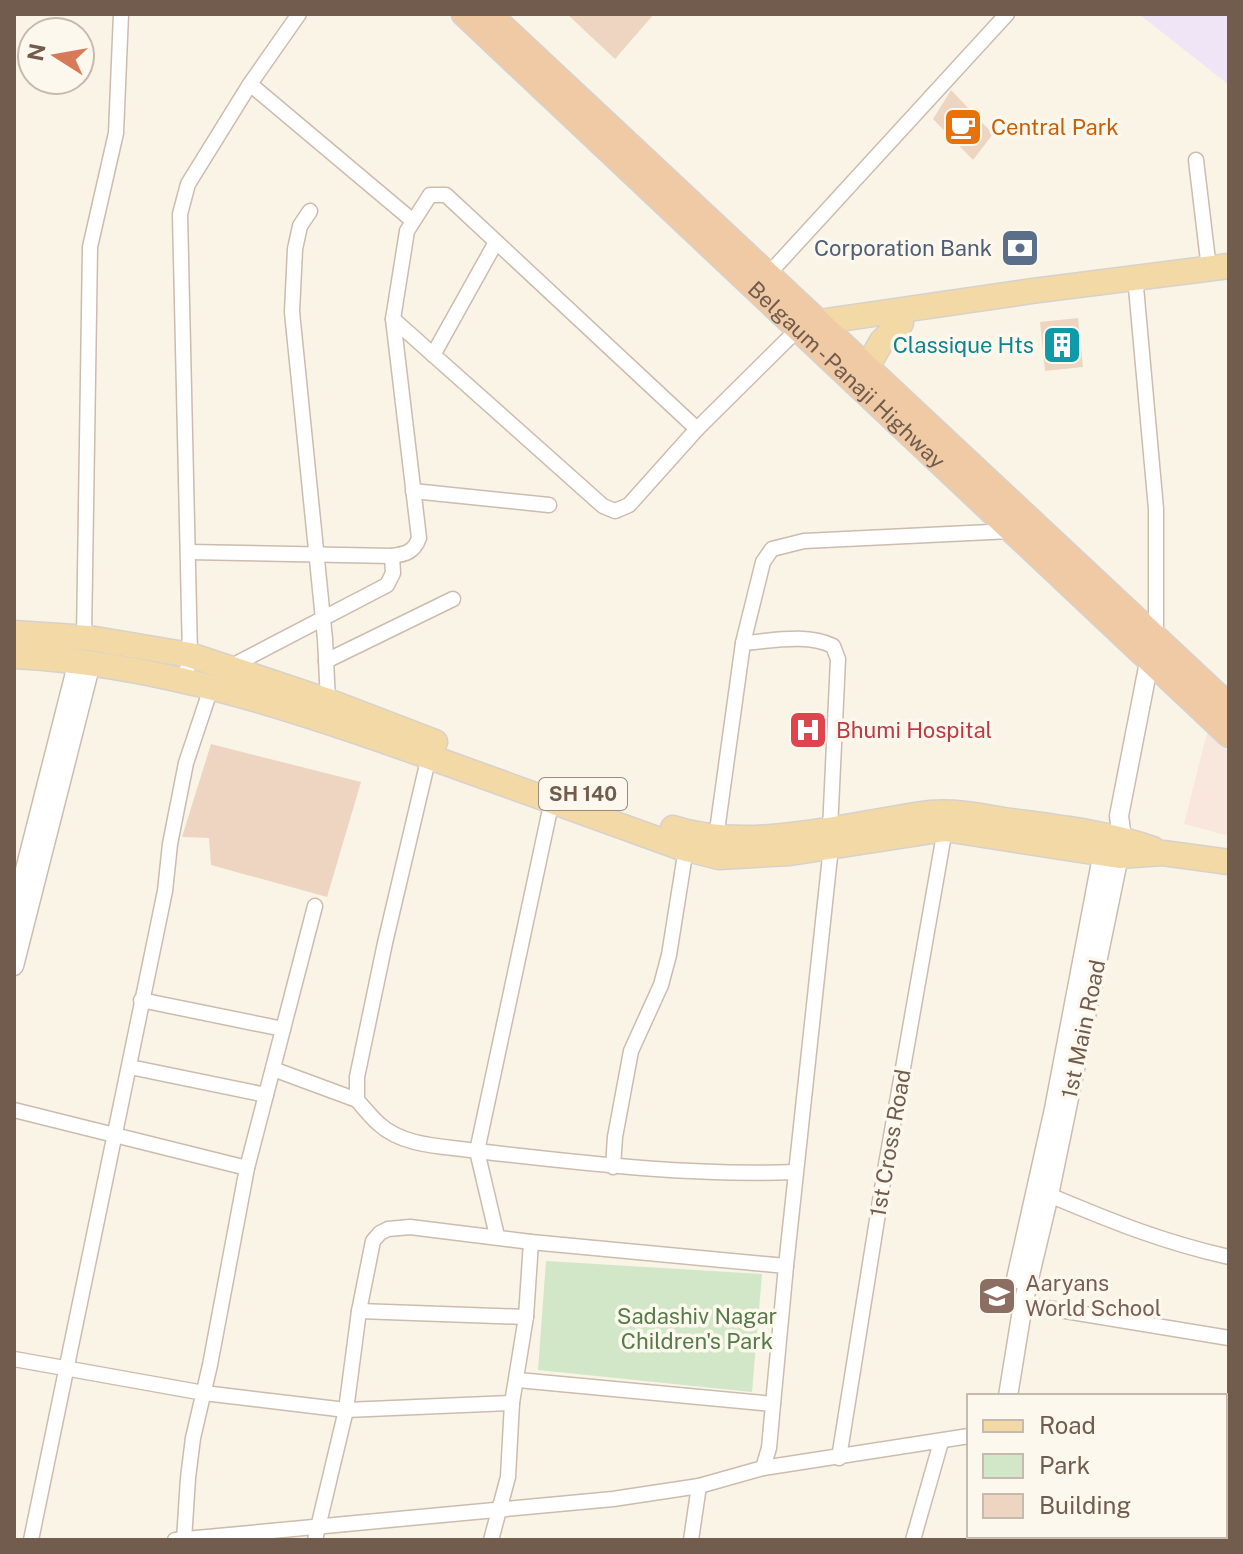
<svg xmlns="http://www.w3.org/2000/svg" width="1243" height="1554" font-family="'Public Sans',sans-serif">
  <style>
    .commercial { fill: #f9e6dc }
    .education { fill: #f0e4f7 }
    .green { fill: #d2e7c7 }
    .building { fill: #edd5c1 }
    .lines { fill: none; stroke-linecap: round; stroke-linejoin: round }
    .minor-casing { stroke: #cbbcae; stroke-width: 17 }
    .tertiary-casing { stroke: #cbbcae; stroke-width: 21 }
    .primary-casing { stroke: #d7d1cd; stroke-width: 27 }
    .trunk-casing { stroke: #d7d1cd; stroke-width: 27 }
    .minor { stroke: #fff; stroke-width: 14 }
    .tertiary { stroke: #fff; stroke-width: 18 }
    .primary { stroke: #f3d9a6; stroke-width: 24 }
    .trunk { stroke: #f0caa5; stroke-width: 24 }
    .labels { text-anchor: middle; stroke-width: 7; stroke-linejoin: round; paint-order: stroke }
    .shield { fill: #fdf8ed; stroke: #9b8b7e; stroke-width: 2 }
    .shield-label { font-size: 20px; font-weight: bold; fill: #715c4e }
    .food-label { font-size: 22px; fill: #c56008; stroke: #fdf8ed; text-anchor: start }
    .service-label { font-size: 22px; fill: #4e5e75; stroke: #fdf8ed; text-anchor: end }
    .culture-label { font-size: 22px; fill: #0d838f; stroke: #fdf8ed; text-anchor: end }
    .street-label { font-size: 22px; fill: #715c4e; stroke: #fdf8ed }
    .health-label { font-size: 22px; fill: #be3a42; stroke: #fdf8ed; text-anchor: start }
    .education-label { font-size: 22px; fill: #785e54; stroke: #fdf8ed; text-anchor: start }
    .park-label { font-size: 22px; fill: #567b4a; stroke: #fdf8ed }
  </style>
  <rect width="100%" height="100%" fill="#faf4e7"/>
  <path class="commercial" d="M 1207,733 L 1229,752 L 1229,836 L 1184,824 Z"/>
  <path class="education" d="M 1139,14 L 1229,14 L 1229,85 Z"/>
  <path class="green" d="M 546,1261 L 762,1274 L 752,1392 L 538,1370 Z"/>
  <g class="building">
    <path d="M 567,14 L 654,14 L 615,59 Z"/>
    <path d="M 951,90 L 993,134 L 973,160 L 933,119 Z"/>
    <path d="M 1078,318 L 1083,367 L 1045,371 L 1040,322 Z"/>
    <path d="M 211,744 L 361,782 L 327,897 L 211,865 L 209,838 L 182,837 Z"/>
  </g>
  <g class="lines">
    <g class="minor-casing">
      <g id="minor">
        <path d="M 250,84 L 413,221"/>
        <path d="M 1196,160 L 1209,269"/>
        <path d="M 310,211 L 300,226 L 295,249 L 292,312 L 325,639 L 328,701"/>
        <path d="M 764,279 L 1007,14"/>
        <path d="M 1136,287 L 1156,509 L 1156,639"/>
        <path d="M 393,319 L 407,231 L 430,195 L 446,195 L 697,429"/>
        <path d="M 433,355 L 496,242"/>
        <path d="M 413,491 L 549,505"/>
        <path d="M 188,552 L 392,556 C 406,554 414,552 419,538 L 393,319 L 603,506 L 615,511 L 629,505 L 697,429 L 798,329"/>
        <path d="M 84,638 L 90,247 L 116,133 L 121,14"/>
        <path d="M 743,643 C 773,641 806,633 833,646 L 838,659 L 830,830"/>
        <path d="M 326,661 L 453,599"/>
        <path d="M 228,668 L 387,585 L 393,573 L 392,556"/>
        <path d="M 185,679 L 190,655 L 180,214 L 188,184 L 250,84 L 299,14"/>
        <path d="M 429,756 L 385,943 L 357,1077 L 357,1100 C 364,1108 371,1117 379,1124 C 404,1147 444,1146 477,1151 L 497,1236"/>
        <path d="M 552,800 L 477,1151 C 583,1163 688,1176 795,1172"/>
        <path d="M 716,838 L 743,643 L 763,562 L 772,549 L 804,541 L 1011,531"/>
        <path d="M 141,1000 L 283,1029"/>
        <path d="M 130,1067 L 266,1095"/>
        <path d="M 273,1069 L 357,1100"/>
        <path d="M 14,1110 L 247,1168"/>
        <path d="M 613,1167 L 615,1137 L 631,1051 L 661,985 L 669,955 L 687,842"/>
        <path d="M 1049,1195 C 1111,1221 1162,1242 1229,1257"/>
        <path d="M 1023,1304 L 1229,1338"/>
        <path d="M 359,1311 L 526,1317"/>
        <path d="M 14,1359 L 204,1393 L 346,1410 L 512,1403"/>
        <path d="M 518,1380 L 773,1404 L 786,1266"/>
        <path d="M 839,1458 L 884,1176 L 945,829"/>
        <path d="M 763,1468 L 769,1448 L 773,1404"/>
        <path d="M 1225,1520 L 1229,1520"/>
        <path d="M 1197,1536 L 1199,1540"/>
        <path d="M 31,1540 L 165,891 L 170,844 L 186,763 L 211,688"/>
        <path d="M 175,1540 L 613,1499 L 699,1486 L 763,1468 L 969,1436"/>
        <path d="M 184,1540 L 188,1478 L 193,1438 L 210,1365 L 247,1168 L 315,906"/>
        <path d="M 315,1540 L 346,1410 L 359,1311 L 373,1241 L 380,1233 L 388,1229 L 410,1227 L 531,1242 L 786,1266 L 831,847"/>
        <path d="M 491,1540 L 508,1477 L 512,1403 L 526,1317 L 531,1242"/>
        <path d="M 691,1540 L 699,1486"/>
        <path d="M 913,1540 L 941,1442"/>
      </g>
    </g>
    <g class="tertiary-casing">
      <g id="tertiary">
        <path d="M 14,913 L 78,661"/>
        <path d="M 14,966 L 91,663"/>
        <path d="M 1016,1279 L 1054,1109 L 1105,841"/>
        <path d="M 1008,1396 L 1023,1304 L 1049,1195 L 1119,856 L 1122,838 L 1119,816 L 1149,662"/>
        <path d="M 1037,1536 L 1039,1540"/>
      </g>
    </g>
    <g class="primary-casing">
      <g id="primary">
        <path d="M 804,327 L 819,322 L 1032,291 L 1229,266"/>
        <path d="M 867,367 L 882,341 L 901,323"/>
        <path d="M 14,633 L 89,638 L 190,655 L 328,701 L 435,742"/>
        <path d="M 14,656 C 157,663 293,708 427,756 C 511,786 595,816 679,847 L 719,857 L 790,853 L 945,829 L 1119,856 L 1163,853 L 1229,862"/>
        <path d="M 673,828 C 752,854 851,823 931,813 C 956,811 980,816 1004,820 C 1055,827 1105,832 1153,849"/>
      </g>
    </g>
    <g class="trunk-casing">
      <g id="trunk">
        <path id="s1" d="M 464,14 L 1229,735"/>
        <path d="M 489,14 L 1229,706"/>
      </g>
    </g>
    <use href="#minor" class="minor"/>
    <use href="#tertiary" class="tertiary"/>
    <use href="#primary" class="primary"/>
    <use href="#trunk" class="trunk"/>
  </g>
  <defs>
    <g id="cafe-square" transform="scale(2)"><rect x="-9" y="-9" width="18" height="18" rx="4" fill="#e8710a" stroke="#fdf8ed"/><path d="M-5.5-4.5H6V0H3Q3 3.5 0 3.5H-2.5Q-5.5 3.5-5.5 0ZM3-3.2v2h1.7v-2ZM-6 4.5H4V6H-6Z" fill="#fff"/></g>
    <g id="bank-square" transform="scale(2)"><rect x="-9" y="-9" width="18" height="18" rx="4" fill="#5c6f8a" stroke="#fdf8ed"/><path d="M-6-4H6V4H-6ZM0-2.3a2.3 2.3 0 1 0 0 4.6a2.3 2.3 0 1 0 0-4.6Z" fill="#fff"/></g>
    <g id="building-square" transform="scale(2)"><rect x="-9" y="-9" width="18" height="18" rx="4" fill="#0f9aa8" stroke="#fdf8ed"/><path d="M-4-6H4V6H1V3H-1V6H-4ZM-2.5-4.3h1.7v1.8h-1.7ZM.8-4.3h1.7v1.8H.8ZM-2.5-1h1.7V.8h-1.7ZM.8-1h1.7V.8H.8Z" fill="#fff"/></g>
    <g id="hospital-square" transform="scale(2)"><rect x="-9" y="-9" width="18" height="18" rx="4" fill="#e0444e" stroke="#fdf8ed"/><path d="M-5-5h3v3.5h4V-5h3V5h-3V1.5h-4V5h-3Z" fill="#fff"/></g>
    <g id="school-square" transform="scale(2)"><rect x="-9" y="-9" width="18" height="18" rx="4" fill="#8d6e63" stroke="#fdf8ed"/><path d="M0-5L7-2L0 1L-7-2ZM-4 1L0 2.5L4 1V4Q0 6-4 4Z" fill="#fff"/></g>
  </defs>
  <g fill-rule="evenodd">
    <use href="#cafe-square" x="963" y="127"/>
    <use href="#bank-square" x="1020" y="248"/>
    <use href="#building-square" x="1062" y="345"/>
    <use href="#hospital-square" x="808" y="730"/>
    <use href="#school-square" x="997" y="1296"/>
  </g>
  <g class="labels">
    <rect class="shield" x="539" y="778" width="88" height="32" rx="6"/>
    <g class="shield-label">
      <text x="583" y="801">SH 140</text>
    </g>
    <g class="food-label">
      <text x="991" y="135">Central Park</text>
    </g>
    <g class="service-label">
      <text x="992" y="256">Corporation Bank</text>
    </g>
    <g class="culture-label">
      <text x="1034" y="353">Classique Hts</text>
    </g>
    <g class="street-label">
      <text dy="8" stroke="none"><textPath href="#s1" startOffset="526">Belgaum - Panaji Highway</textPath></text>
      <text transform="translate(1083 1029) rotate(-78)" y="8">1st Main Road</text>
      <text transform="translate(890 1143) rotate(-80)" y="8">1st Cross Road</text>
    </g>
    <g class="health-label">
      <text x="836" y="738">Bhumi Hospital</text>
    </g>
    <g class="education-label">
      <text x="1025" y="1291">Aaryans<tspan x="1025" dy="25">World School</tspan></text>
    </g>
    <g class="park-label">
      <text x="697" y="1324">Sadashiv Nagar<tspan x="697" dy="25">Children's Park</tspan></text>
    </g>
  </g>
  <rect width="1243" height="1554" fill="none" stroke="#715c4e" stroke-width="32"/>
  <rect x="967" y="1394" width="260" height="144" fill="#fdf8ed" stroke="#c5baad" stroke-width="2"/>
  <rect x="983" y="1420" width="40" height="12" fill="#f3d9a6" stroke="#c5baad" stroke-width="2"/>
  <text x="1039" y="1434" font-size="24" fill="#715c4e">Road</text>
  <rect x="983" y="1454" width="40" height="24" fill="#d2e7c7" stroke="#c5baad" stroke-width="2"/>
  <text x="1039" y="1474" font-size="24" fill="#715c4e">Park</text>
  <rect x="983" y="1494" width="40" height="24" fill="#edd5c1" stroke="#c5baad" stroke-width="2"/>
  <text x="1039" y="1514" font-size="24" fill="#715c4e">Building</text>
  <g transform="translate(56 56) rotate(281)"><circle r="38" fill="#fdf8ed" stroke="#c5baad" stroke-width="2"/>
  <path d="M0-6L14 30L0 20L-14 30Z" fill="#d87a58"/>
  <text y="-12" font-size="22" font-weight="bold" text-anchor="middle" fill="#715c4e">N</text>
  </g>
</svg>
